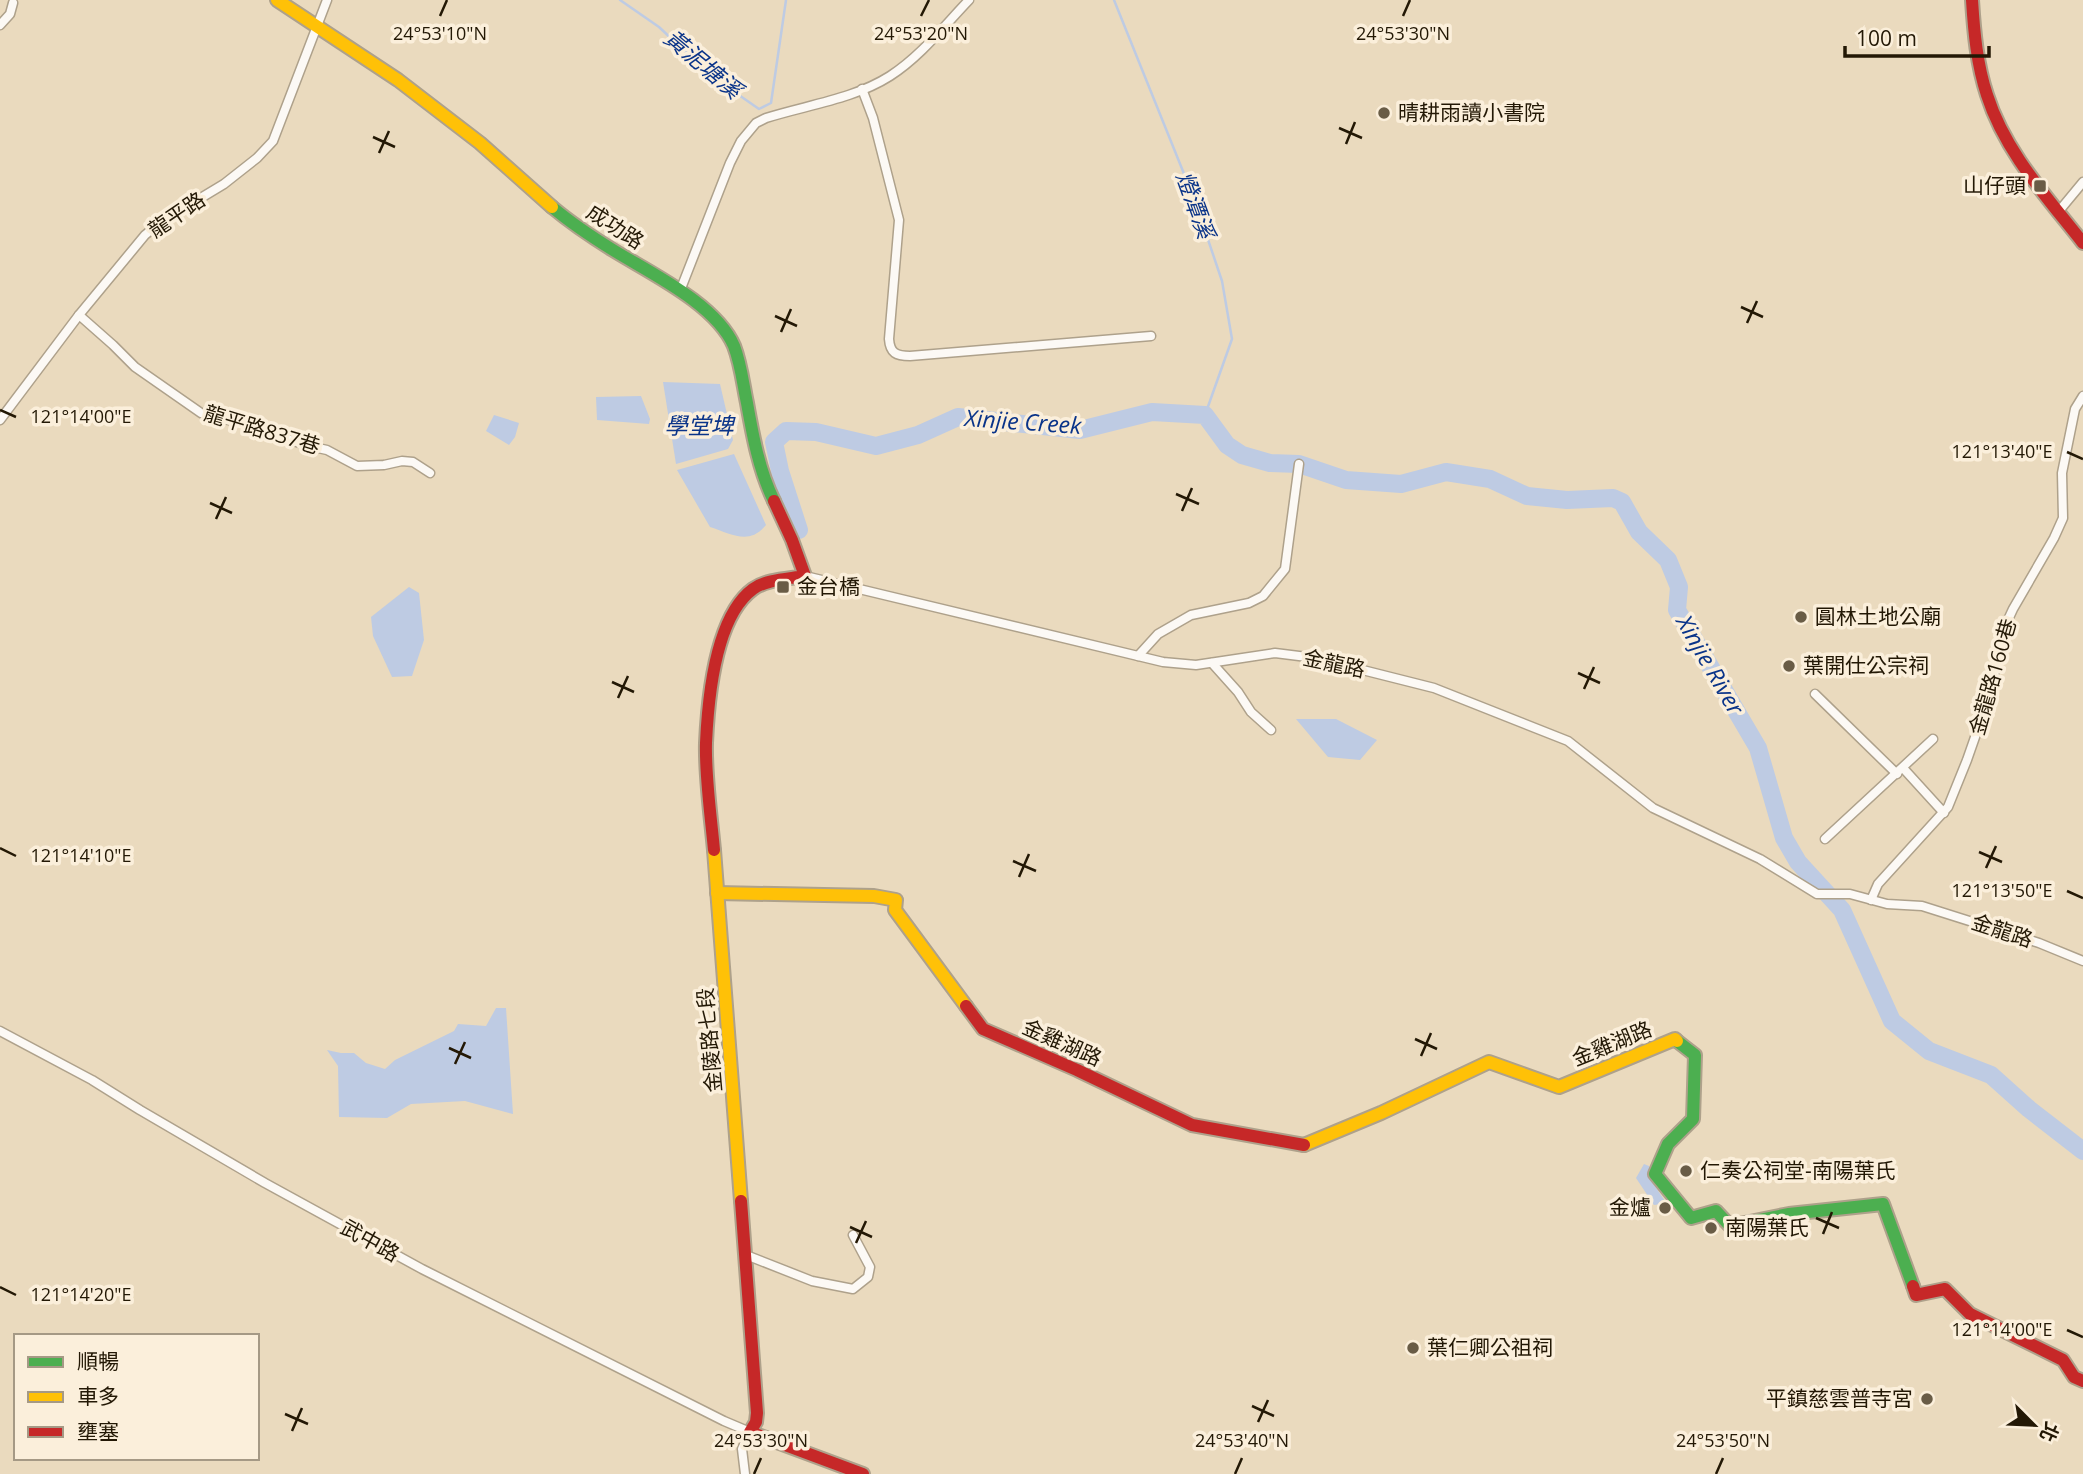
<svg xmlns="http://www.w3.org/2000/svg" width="2083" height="1474" font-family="'Open Sans','Noto Sans TC',sans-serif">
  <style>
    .water { fill: #becbe3 }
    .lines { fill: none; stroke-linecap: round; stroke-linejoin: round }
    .stream { stroke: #becbe3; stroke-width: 2.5 }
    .river { stroke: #becbe3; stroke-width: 18 }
    .street-casing { stroke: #aea18b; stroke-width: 11 }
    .fast-casing { stroke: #aea18b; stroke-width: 16 }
    .slow-casing { stroke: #aea18b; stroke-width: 16 }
    .jam-casing { stroke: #aea18b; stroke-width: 16 }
    .street { stroke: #fcf9f5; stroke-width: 8 }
    .fast { stroke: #4caf50; stroke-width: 12 }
    .slow { stroke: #ffc107; stroke-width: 12 }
    .jam { stroke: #c62828; stroke-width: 12 }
    .ticks { fill: none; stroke: #231805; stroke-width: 2.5 }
    .poi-dot { fill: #695c46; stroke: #fbefdb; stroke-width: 2.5 }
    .labels { text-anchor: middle; stroke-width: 7; stroke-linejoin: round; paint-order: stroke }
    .poi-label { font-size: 21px; fill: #231805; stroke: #fbefdb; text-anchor: start }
    .street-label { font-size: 21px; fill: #231805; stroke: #fbefdb }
    .water-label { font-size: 23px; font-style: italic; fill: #0a3489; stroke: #fbefdb }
    .ticks-label { font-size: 18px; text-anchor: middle; fill: #231805; stroke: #fbefdb; stroke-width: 7; stroke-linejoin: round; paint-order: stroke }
  </style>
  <rect width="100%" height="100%" fill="#eadabe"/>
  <g class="water">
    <path d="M 663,382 L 720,384 L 733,440 L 728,449 L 676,464 Z"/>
    <path d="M 641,396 L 650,419 L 649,424 L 597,420 L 596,397 Z"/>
    <path d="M 494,415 L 519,423 L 515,437 L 509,445 L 486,431 Z"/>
    <path d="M 734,454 L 766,525 C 749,546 732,534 710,527 L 677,470 Z"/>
    <path d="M 409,587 L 419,593 L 424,640 L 412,676 L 392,677 L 373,636 L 371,617 Z"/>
    <path d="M 1296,719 L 1336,719 L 1377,740 L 1360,760 L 1328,757 Z"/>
    <path d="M 496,1008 L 506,1008 L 513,1114 L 465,1101 L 411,1104 L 387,1118 L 339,1117 L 338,1066 L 327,1050 L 341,1053 L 354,1053 L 366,1063 L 385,1069 L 395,1060 L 454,1031 L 458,1024 L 486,1026 Z"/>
    <path d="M 1644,1164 L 1649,1166 L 1650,1179 L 1665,1201 L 1662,1204 L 1654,1205 L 1636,1178 Z"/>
  </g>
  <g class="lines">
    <g class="stream">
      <path d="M 620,0 L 659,27 L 710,75 L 759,109 L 771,103 L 786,0"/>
      <path d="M 1114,0 L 1195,201 L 1222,281 L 1232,339 L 1205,415"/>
    </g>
    <path class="river" d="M 799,530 L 780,471 L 774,442 L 786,431 L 816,432 L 876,446 L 918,435 L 958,417 L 1080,430 L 1152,412 L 1205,415 L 1227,445 L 1242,455 L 1270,463 L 1299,464 L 1346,480 L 1401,484 L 1446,472 L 1490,479 L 1527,496 L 1567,500 L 1613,498 L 1622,502 L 1639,532 L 1668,560 L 1679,587 L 1677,610 L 1758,748 L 1784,838 L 1798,862 L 1842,910 L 1892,1021 L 1929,1051 L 1991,1075 L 2029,1109 L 2083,1151"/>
    <g class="street-casing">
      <g id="street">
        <path d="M 0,25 L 10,14 L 13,3"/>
        <path d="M 862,89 L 873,118 L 899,220 L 889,339 C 890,353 896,356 910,356 L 1151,336"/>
        <path d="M 2059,211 L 2083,182"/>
        <path d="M 680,291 L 730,163 L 741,141 L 756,123 L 766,118 C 807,105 854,99 890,76 C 921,56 944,26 969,0"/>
        <path d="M 79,315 L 113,345 L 135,367 L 201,413 L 214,418 L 253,423 L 278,436 L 309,446 L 327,450 L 357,466 L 384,465 L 402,461 L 413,462 L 430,473"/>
        <path d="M 0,420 L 79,315 L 145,235 L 161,222 L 224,184 L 257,158 L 273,141 L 327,0"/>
        <path d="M 805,576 L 1163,662 L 1196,665 L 1275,653 L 1315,658 L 1434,688 L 1568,741 L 1653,808 L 1760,859 L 1817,894 L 1850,894 L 1887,904 L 1922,906 L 2039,943 L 2083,961"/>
        <path d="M 1138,656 L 1158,634 L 1191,615 L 1249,603 L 1263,596 L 1285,569 L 1299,464"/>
        <path d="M 1212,663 L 1238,692 L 1251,712 L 1271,730"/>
        <path d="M 1815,694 L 1897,774"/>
        <path d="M 1903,768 L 1944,813"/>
        <path d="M 1825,839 L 1933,739"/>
        <path d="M 1871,900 L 1878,884 L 1948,807 L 1967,760 L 1988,700 L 2007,622 L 2013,609 L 2054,538 L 2063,518 L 2062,473 L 2075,409 L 2083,396"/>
        <path d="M 0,1031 L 92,1080 L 140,1110 L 265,1183 L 422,1269 L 724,1421 L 750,1432 L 742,1449 L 745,1474"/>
        <path d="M 746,1255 L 812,1281 L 853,1289 L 868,1277 L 870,1267 L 853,1235"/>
      </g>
    </g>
    <g class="fast-casing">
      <g id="fast">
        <path d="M 552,207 C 571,223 592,237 613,250 C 650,273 716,304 734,346 C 741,364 743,384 747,403 C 753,437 759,470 774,501"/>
        <path d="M 1677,1041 L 1695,1055 L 1693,1119 L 1668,1144 L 1655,1174 L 1691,1218 L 1716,1211 L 1730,1226 L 1789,1214 L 1883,1204 L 1913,1286"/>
      </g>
    </g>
    <g class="slow-casing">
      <g id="slow">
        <path d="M 277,0 L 398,80 L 480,143 L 552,207"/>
        <path d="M 714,850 L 741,1201"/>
        <path d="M 717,893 L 874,896 L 896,900 L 895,910 L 966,1006"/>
        <path d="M 1304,1145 L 1381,1113 L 1489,1062 L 1559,1087 L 1675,1039 L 1677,1041"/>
      </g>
    </g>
    <g class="jam-casing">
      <g id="jam">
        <path d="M 1972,0 C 1974,32 1977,65 1987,95 C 2005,152 2047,197 2083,243"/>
        <path d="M 714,850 C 711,817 705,776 706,743 C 708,699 715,617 753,589 C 767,579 789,579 805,576 L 792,540 L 774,501"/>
        <path d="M 966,1006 L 983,1029 L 1077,1070 L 1192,1125 L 1304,1145"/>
        <path d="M 741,1201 L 757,1413 L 756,1422 L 750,1432 L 863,1474"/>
        <path d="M 1913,1286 L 1916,1295 L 1945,1289 L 1970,1314 L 2063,1360 L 2074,1377 L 2083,1381"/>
      </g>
    </g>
    <use href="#street" class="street"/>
    <use href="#fast" class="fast"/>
    <use href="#slow" class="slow"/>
    <use href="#jam" class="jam"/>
  </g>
  <path class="ticks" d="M 440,16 L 447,0M 921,16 L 929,0M 1403,16 L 1410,0M 1339,128 L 1362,138M 373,137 L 395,147M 1346,144 L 1355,122M 379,153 L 389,131M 1741,307 L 1763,317M 775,316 L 797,326M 1747,323 L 1757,301M 781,332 L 791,309M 0,410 L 16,417M 2067,452 L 2083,459M 1176,494 L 1199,504M 210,503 L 232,513M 1182,511 L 1192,488M 216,519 L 226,497M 1578,673 L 1600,683M 612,682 L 634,692M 1584,689 L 1594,667M 618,698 L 628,676M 0,848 L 16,856M 1979,852 L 2002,862M 1013,861 L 1036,871M 1986,868 L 1996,846M 1019,877 L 1029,854M 2067,891 L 2083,898M 1415,1039 L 1437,1049M 449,1048 L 471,1058M 1421,1056 L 1431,1033M 455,1064 L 465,1042M 1816,1218 L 1839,1228M 850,1227 L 872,1237M 1823,1234 L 1832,1212M 856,1243 L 866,1221M 0,1287 L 16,1295M 2067,1330 L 2083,1337M 1252,1406 L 1274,1416M 285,1414 L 308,1424M 1258,1422 L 1268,1400M 292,1431 L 302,1408M 754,1474 L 761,1458M 1235,1474 L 1242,1458M 1716,1474 L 1723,1458"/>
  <g class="poi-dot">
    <circle cx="1384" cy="113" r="7"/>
    <rect x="2033" y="179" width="14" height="14" rx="3.5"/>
    <rect x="776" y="580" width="14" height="14" rx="3.5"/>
    <circle cx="1801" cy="617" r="7"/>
    <circle cx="1789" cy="666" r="7"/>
    <circle cx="1686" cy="1171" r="7"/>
    <circle cx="1665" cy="1208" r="7"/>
    <circle cx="1711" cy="1228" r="7"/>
    <circle cx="1413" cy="1348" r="7"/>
    <circle cx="1927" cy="1399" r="7"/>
  </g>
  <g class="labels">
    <g class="poi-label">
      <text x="1398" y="120">晴耕雨讀小書院</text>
      <text x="2026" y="193" text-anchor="end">山仔頭</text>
      <text x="797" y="594">金台橋</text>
      <text x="1815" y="624">圓林土地公廟</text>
      <text x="1803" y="673">葉開仕公宗祠</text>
      <text x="1700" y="1178">仁奏公祠堂-南陽葉氏</text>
      <text x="1651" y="1215" text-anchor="end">金爐</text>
      <text x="1725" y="1235">南陽葉氏</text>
      <text x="1427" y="1355">葉仁卿公祖祠</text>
      <text x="1913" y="1406" text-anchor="end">平鎮慈雲普寺宮</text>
    </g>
    <g class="street-label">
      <text transform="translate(177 215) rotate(-34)" y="7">龍平路</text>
      <text transform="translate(615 227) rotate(33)" y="7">成功路</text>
      <text transform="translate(262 430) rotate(17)" y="7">龍平路837巷</text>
      <text transform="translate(1334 664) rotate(12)" y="7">金龍路</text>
      <text transform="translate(1993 677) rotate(-74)" y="7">金龍路160巷</text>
      <text transform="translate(2002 931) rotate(18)" y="7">金龍路</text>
      <text transform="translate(710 1040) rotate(-95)" y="7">金陵路七段</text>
      <text transform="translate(1062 1043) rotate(24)" y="7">金雞湖路</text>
      <text transform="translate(1612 1044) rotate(-22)" y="7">金雞湖路</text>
      <text transform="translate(370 1241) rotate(29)" y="7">武中路</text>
    </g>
    <g class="water-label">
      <text transform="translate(703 64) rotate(40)" y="8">黃泥塘溪</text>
      <text transform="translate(1195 205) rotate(70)" y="8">燈潭溪</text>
      <text transform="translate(1023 422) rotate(4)" y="8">Xinjie Creek</text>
      <text x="699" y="434">學堂埤</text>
      <text transform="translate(1710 665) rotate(60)" y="8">Xinjie River</text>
    </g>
  </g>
  <g class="ticks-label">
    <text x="440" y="40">24°53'10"N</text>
    <text x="921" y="40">24°53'20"N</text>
    <text x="1403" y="40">24°53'30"N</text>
    <text x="81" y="423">121°14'00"E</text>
    <text x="2002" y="458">121°13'40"E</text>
    <text x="81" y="862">121°14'10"E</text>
    <text x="2002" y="897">121°13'50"E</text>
    <text x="81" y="1301">121°14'20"E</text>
    <text x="2002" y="1336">121°14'00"E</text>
    <text x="761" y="1447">24°53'30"N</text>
    <text x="1242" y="1447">24°53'40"N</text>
    <text x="1723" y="1447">24°53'50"N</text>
  </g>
  <rect x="14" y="1334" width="245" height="126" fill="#fbefdb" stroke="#a59985" stroke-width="2"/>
  <rect x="28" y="1357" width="35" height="10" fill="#4caf50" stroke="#a59985" stroke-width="2"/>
  <text x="77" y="1369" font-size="21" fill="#231805">順暢</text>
  <rect x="28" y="1392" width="35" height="10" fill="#ffc107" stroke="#a59985" stroke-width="2"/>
  <text x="77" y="1404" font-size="21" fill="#231805">車多</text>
  <rect x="28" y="1427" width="35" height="10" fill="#c62828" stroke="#a59985" stroke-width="2"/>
  <text x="77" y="1439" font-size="21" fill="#231805">壅塞</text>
  <g transform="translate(2034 1425) rotate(114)" stroke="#fbefdb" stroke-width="5" paint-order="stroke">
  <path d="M0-5L12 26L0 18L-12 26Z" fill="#231805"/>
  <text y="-10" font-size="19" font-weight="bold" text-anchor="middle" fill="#231805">北</text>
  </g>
  <path d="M1845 46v10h144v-10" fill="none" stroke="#231805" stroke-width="3.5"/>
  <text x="1856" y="46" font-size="21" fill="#231805" stroke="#fbefdb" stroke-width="5" paint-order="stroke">100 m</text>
</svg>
